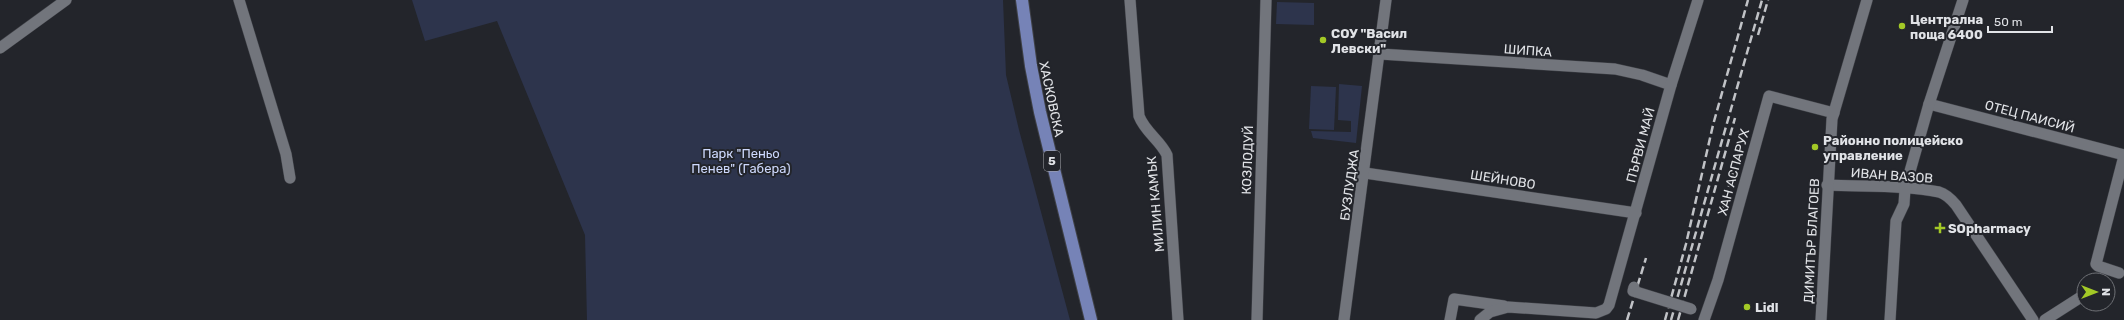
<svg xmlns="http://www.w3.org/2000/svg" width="2124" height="320" font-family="Rubik,sans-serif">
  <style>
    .green { fill: #2d344c }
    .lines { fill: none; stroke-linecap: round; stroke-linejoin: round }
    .minor-casing { stroke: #3f4147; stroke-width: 12 }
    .major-casing { stroke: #3f4147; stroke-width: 14 }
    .minor { stroke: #72757c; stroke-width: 11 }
    .major { stroke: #7683b7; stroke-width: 12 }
    .rail { stroke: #c1c3c7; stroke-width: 2.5; stroke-dasharray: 8 4; stroke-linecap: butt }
    .minor-bridge-casing { stroke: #3f4147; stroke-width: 12; stroke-linecap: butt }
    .minor-bridge { stroke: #72757c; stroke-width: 11 }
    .poi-dot { fill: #a3c926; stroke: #23252b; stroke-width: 1.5 }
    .labels { text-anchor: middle; stroke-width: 4; stroke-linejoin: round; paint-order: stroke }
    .shield { fill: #23252b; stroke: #a8aaaf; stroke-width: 1 }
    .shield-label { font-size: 12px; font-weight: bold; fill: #e1e3e7 }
    .poi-label { font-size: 13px; font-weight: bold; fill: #e1e3e7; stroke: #23252b; text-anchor: start }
    .street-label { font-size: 13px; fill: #e1e3e7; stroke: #23252b }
    .park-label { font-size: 13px; fill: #ced9fd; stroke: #23252b }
  </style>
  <rect width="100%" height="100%" fill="#23252b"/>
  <g class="green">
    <path d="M 412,0 L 1003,0 L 1006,75 L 1019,130 L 1070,320 L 587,320 L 585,235 L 497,21 L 425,41 Z"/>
    <path d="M 1277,2 L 1314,3 L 1314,25 L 1276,24 Z"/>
    <path d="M 1339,84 L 1362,86 L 1356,143 L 1313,138 L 1311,131 L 1351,132 L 1351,121 L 1338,120 Z"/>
    <path d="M 1311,86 L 1336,87 L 1334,130 L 1309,129 Z"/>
  </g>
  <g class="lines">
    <g class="minor-casing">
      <g id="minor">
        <path d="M 239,0 L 286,154 L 290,178"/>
        <path d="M 1130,0 L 1139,116 C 1145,132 1160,140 1167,155 L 1178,320"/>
        <path d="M 0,48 L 66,0"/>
        <path d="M 1380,54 L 1615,69 L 1642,75 L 1671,85"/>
        <path d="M 1929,104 L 2124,155"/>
        <path d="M 1365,173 L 1636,213"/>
        <path d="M 1827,185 C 1861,187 1906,185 1939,192 C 1946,194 1951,199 1956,205 L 2033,320"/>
        <path d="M 2119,273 L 2098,266 L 2096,264 L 2124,156"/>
        <path d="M 1257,320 L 1266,0"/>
        <path d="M 1344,320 L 1386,0"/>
        <path d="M 1450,320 L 1454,299 L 1504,306"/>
        <path d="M 1480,320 L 1490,312 L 1508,307 L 1596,313 L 1606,309 L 1609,305 L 1671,85 L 1698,0"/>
        <path d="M 1704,320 L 1718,280 L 1769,96 L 1834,113"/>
        <path d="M 1821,320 L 1832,119 L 1867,0"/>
        <path d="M 1890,320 L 1896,221 L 1904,204 L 1905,189 L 1929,104 L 1963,0"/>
        <path d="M 2045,320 L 2084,295"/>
      </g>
    </g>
    <g class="major-casing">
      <path id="major" d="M 1022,0 L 1031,66 L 1040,112 L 1091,320"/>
    </g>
    <use href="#minor" class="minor"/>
    <use href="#major" class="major"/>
    <g class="rail">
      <path d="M 1758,35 L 1768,0"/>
      <path d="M 1722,210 L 1743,138"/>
      <path d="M 1627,320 L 1646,258"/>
      <path d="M 1665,320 L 1686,244 L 1713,125 L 1748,0"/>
      <path d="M 1671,320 L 1762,0"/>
      <path d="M 1678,320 L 1735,118"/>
    </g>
    <g class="minor-bridge-casing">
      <path id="minor-bridge" d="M 1634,287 L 1633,291 L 1691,309"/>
    </g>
    <use href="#minor-bridge" class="minor-bridge"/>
  </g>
  <g class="poi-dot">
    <circle cx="1902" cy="26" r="4"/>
    <circle cx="1323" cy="40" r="4"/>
    <circle cx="1815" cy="147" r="4"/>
    <path d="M1938 222h4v4h4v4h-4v4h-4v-4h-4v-4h4z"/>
    <circle cx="1747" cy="307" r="4"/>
  </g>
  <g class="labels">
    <rect class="shield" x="1044" y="151" width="16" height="20" rx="3"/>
    <g class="shield-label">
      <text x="1052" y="165">5</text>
    </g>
    <g class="poi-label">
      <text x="1910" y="24">Централна<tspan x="1910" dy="15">поща 6400</tspan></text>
      <text x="1331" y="38">СОУ "Васил<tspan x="1331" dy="15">Левски"</tspan></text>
      <text x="1823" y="145">Районно полицейско<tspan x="1823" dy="15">управление</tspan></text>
      <text x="1948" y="233">SOpharmacy</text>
      <text x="1755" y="312">Lidl</text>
    </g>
    <g class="street-label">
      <text transform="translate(1528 50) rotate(4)" y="5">ШИПКА</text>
      <text transform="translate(1052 99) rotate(78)" y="5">ХАСКОВСКА</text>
      <text transform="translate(2030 116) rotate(15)" y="5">ОТЕЦ ПАИСИЙ</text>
      <text transform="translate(1640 145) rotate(-75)" y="5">ПЪРВИ МАЙ</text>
      <text transform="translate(1247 160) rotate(-88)" y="5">КОЗЛОДУЙ</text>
      <text transform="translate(1733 172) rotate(-75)" y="5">ХАН АСПАРУХ</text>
      <text transform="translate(1892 175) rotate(4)" y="5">ИВАН ВАЗОВ</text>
      <text transform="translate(1503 179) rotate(9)" y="5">ШЕЙНОВО</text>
      <text transform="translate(1349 185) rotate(-82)" y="5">БУЗЛУДЖА</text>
      <text transform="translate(1155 204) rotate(-95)" y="5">МИЛИН КАМЪК</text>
      <text transform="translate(1811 241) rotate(-87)" y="5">ДИМИТЪР БЛАГОЕВ</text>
    </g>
    <g class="park-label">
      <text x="741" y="158">Парк "Пеньо<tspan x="741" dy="15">Пенев" (Габера)</tspan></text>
    </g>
  </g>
  <g transform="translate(2096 292) rotate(90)"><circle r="19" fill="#23252b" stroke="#6f7176"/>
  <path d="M0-3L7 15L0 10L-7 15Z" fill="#a3c926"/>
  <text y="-6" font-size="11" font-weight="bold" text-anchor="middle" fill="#e1e3e7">N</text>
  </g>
  <path d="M1988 26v6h64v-6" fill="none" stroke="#e1e3e7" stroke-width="2"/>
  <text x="1994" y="26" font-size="12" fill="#e1e3e7" stroke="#23252b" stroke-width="3" paint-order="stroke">50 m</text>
</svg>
